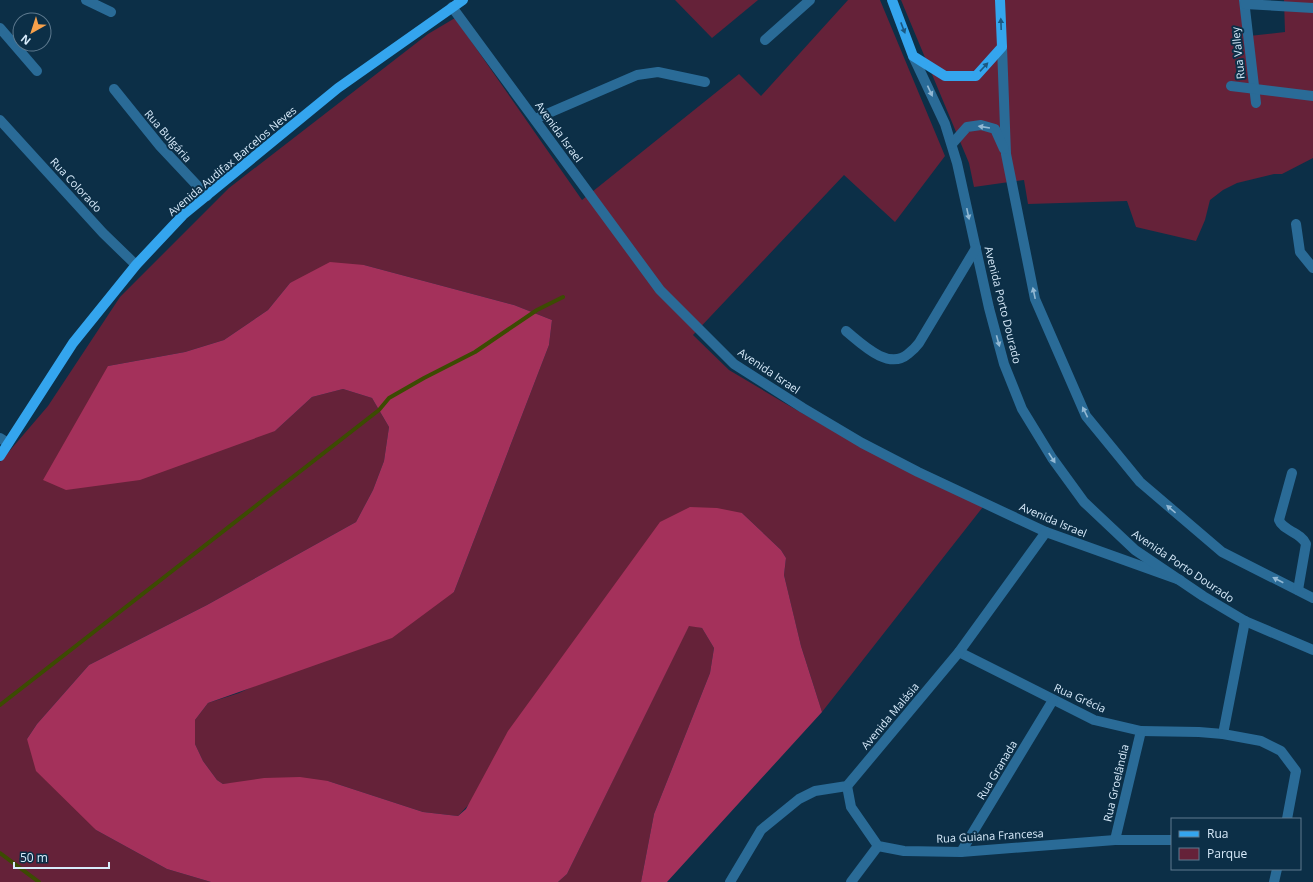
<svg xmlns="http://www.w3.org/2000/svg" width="1313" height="882" font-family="'Open Sans',sans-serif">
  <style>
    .green { fill: #652239 }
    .forest { fill: #a4315b }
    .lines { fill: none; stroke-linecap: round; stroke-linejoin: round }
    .stream { stroke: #3c4b02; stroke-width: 4 }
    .minor { stroke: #2a6b97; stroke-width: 10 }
    .major { stroke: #34a5ee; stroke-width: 10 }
    .oneway { fill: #1a5881 }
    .oneway2 { fill: #92b8d3 }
    .labels { text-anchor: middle; stroke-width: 4; stroke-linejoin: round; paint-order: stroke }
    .street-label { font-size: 11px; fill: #d8ebfb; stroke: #0c2f47 }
  </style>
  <rect width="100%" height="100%" fill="#0c2f47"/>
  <g class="green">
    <path d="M 675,0 L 758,0 L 712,38 Z"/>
    <path d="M 848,0 L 880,0 L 945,156 L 895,222 L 844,175 L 693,335 L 729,370 L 781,401 L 842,436 L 986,503 L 822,712 L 801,646 L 794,617 L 784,575 L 786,558 L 781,550 L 742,513 L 458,816 L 423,812 L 328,781 L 241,783 L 223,784 L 217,780 L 203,761 L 195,744 L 195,720 L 208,703 L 239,693 L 454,592 L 549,345 L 552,320 L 514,305 L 364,265 L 290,283 L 268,310 L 224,340 L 185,352 L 108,366 L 275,431 L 312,397 L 343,389 L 372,398 L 389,427 L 384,461 L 373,490 L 356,522 L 207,605 L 89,665 L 37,724 L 27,739 L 96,830 L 167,869 L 211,882 L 0,882 L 0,462 L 48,406 L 120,297 L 229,188 L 428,34 L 455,18 L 582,200 L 739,74 L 761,96 Z"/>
    <path d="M 901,0 L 1241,0 L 1249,36 L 1285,32 L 1284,0 L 1313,0 L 1313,158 L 1282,174 L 1274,174 L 1237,183 L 1223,190 L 1210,200 L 1205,220 L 1196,241 L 1136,227 L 1127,201 L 1028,204 L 1024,180 L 974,187 L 969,163 Z"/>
    <path d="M 689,625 L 702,628 L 714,648 L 710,673 L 654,814 L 641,882 L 558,882 L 567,874 Z"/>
  </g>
  <path class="forest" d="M 330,262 L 364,265 L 514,305 L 552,320 L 549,345 L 454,592 L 392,638 L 208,703 L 195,720 L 195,744 L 203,761 L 217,780 L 223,784 L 264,778 L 300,777 L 328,781 L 423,812 L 458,816 L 466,809 L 508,731 L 660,522 L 690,507 L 717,508 L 742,513 L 781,550 L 786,558 L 784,575 L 801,646 L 822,712 L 667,882 L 641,882 L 654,814 L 710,673 L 714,648 L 702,628 L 689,626 L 567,874 L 558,882 L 211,882 L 167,869 L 96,830 L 36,771 L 27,739 L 37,724 L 89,665 L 207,605 L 356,522 L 373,490 L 384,461 L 389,427 L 372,398 L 343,389 L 312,397 L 275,431 L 140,480 L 66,490 L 43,480 L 108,366 L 185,352 L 224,340 L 268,310 L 290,283 Z"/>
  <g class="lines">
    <g class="stream">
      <path d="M 0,705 L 379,410 L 389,398 L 424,378 L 475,352 L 537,310 L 563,297"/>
      <path d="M 0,853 L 39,882"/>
    </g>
    <g class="minor">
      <path d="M 86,0 L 111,12"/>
      <path d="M 1244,0 L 1256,103"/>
      <path d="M 1245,4 L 1313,8"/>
      <path d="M 452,7 L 660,290 L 734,364 L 803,408 L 862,443 L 918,472 L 1046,532 L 1180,580"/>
      <path d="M 0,28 L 37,71"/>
      <path d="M 765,40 L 810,0"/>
      <path d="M 1002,47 L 1006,154 L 1035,299 L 1086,416 L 1140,482 L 1222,552 L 1313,598"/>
      <path d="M 913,56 L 945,124 L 957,163 L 989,308 L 1004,364 L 1022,409 L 1052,458 L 1084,502 L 1135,550 L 1203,596 L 1245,621 L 1313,650"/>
      <path d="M 1231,86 L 1313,96"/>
      <path d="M 114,89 L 160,146 L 207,196"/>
      <path d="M 535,119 L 637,75 L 658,72 L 705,82"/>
      <path d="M 0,120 L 103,233 L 136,265"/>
      <path d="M 952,144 L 967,127 L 981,125 L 995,129 L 1004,149"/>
      <path d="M 1296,224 L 1300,252 L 1313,268"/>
      <path d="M 846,331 C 861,343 888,371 908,354 C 912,351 916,347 919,343 L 976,248"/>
      <path d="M 0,438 L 8,443"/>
      <path d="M 1292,473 L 1279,520 C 1283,531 1301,532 1306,544 L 1298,590"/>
      <path d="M 959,652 L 1094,720 L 1141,731 L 1199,732 L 1223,734 L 1261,741 L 1281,751 L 1296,771 L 1287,819"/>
      <path d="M 1223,734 L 1245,621"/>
      <path d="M 847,786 L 851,807 L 878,846 L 904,851 L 961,852 L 1115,840 L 1172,840"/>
      <path d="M 1115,840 L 1141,731"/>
      <path d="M 961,852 L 1053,700"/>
      <path d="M 730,882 L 761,830 L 799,799 L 815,791 L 847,786 L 959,652 L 1046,532"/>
      <path d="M 851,882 L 878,846"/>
      <path d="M 1274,882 L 1277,869"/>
    </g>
    <g class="major">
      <path d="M 892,0 L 913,56 L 945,76 L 976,76 L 1002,47 L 1000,0"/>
      <path d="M 0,456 L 73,343 L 136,265 L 183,215 L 338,88 L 463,0"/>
    </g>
  </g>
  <defs><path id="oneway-solid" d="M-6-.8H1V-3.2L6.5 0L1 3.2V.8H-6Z"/></defs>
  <g class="oneway">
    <use href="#oneway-solid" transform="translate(1001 24) rotate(-92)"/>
    <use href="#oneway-solid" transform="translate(903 28) rotate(69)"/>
    <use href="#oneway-solid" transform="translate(984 67) rotate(-47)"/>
  </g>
  <g class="oneway2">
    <use href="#oneway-solid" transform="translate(930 91) rotate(65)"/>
    <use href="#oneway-solid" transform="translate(984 127) rotate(-171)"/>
    <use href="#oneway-solid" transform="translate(968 214) rotate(78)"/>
    <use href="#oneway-solid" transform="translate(1034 293) rotate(-102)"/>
    <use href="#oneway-solid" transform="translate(998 341) rotate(75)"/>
    <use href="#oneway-solid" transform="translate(1085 412) rotate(-116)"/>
    <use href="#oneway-solid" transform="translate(1052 458) rotate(57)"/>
    <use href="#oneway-solid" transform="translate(1171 509) rotate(-140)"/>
    <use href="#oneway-solid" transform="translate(1278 580) rotate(-153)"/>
  </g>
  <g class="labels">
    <g class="street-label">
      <text transform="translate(1238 53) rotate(-96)" y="4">Rua Valley</text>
      <text transform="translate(559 132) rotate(54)" y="4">Avenida Israel</text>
      <text transform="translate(168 136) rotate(49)" y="4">Rua Bulgária</text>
      <text transform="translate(232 161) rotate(-40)" y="4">Avenida Audifax Barcelos Neves</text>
      <text transform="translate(76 185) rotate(47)" y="4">Rua Colorado</text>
      <text transform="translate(1003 305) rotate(76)" y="4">Avenida Porto Dourado</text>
      <text transform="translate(769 371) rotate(34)" y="4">Avenida Israel</text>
      <text transform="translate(1053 520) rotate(23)" y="4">Avenida Israel</text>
      <text transform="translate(1183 566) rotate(34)" y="4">Avenida Porto Dourado</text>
      <text transform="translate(1080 698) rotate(24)" y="4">Rua Grécia</text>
      <text transform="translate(890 716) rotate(-50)" y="4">Avenida Malásia</text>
      <text transform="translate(997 770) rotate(-59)" y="4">Rua Granada</text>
      <text transform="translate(1116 783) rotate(-77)" y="4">Rua Groelândia</text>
      <text transform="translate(990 836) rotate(-3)" y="4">Rua Guiana Francesa</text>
    </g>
  </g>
  <rect x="1171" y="818" width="130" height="52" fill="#0c2f47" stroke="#5e7a8f"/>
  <rect x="1179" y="831" width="20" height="6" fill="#34a5ee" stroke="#5e7a8f"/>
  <text x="1207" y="838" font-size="12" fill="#d8ebfb">Rua</text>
  <rect x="1179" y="848" width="20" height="12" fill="#652239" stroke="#5e7a8f"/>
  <text x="1207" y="858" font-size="12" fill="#d8ebfb">Parque</text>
  <g transform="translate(32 32) rotate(219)"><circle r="19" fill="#0c2f47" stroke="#5e7a8f"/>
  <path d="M0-3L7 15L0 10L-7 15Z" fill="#f8a14b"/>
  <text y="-6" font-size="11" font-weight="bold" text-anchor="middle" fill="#d8ebfb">N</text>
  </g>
  <path d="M14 862v6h95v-6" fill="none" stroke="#d8ebfb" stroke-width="2"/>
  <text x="20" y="862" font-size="12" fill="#d8ebfb" stroke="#0c2f47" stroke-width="3" paint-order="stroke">50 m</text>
</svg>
